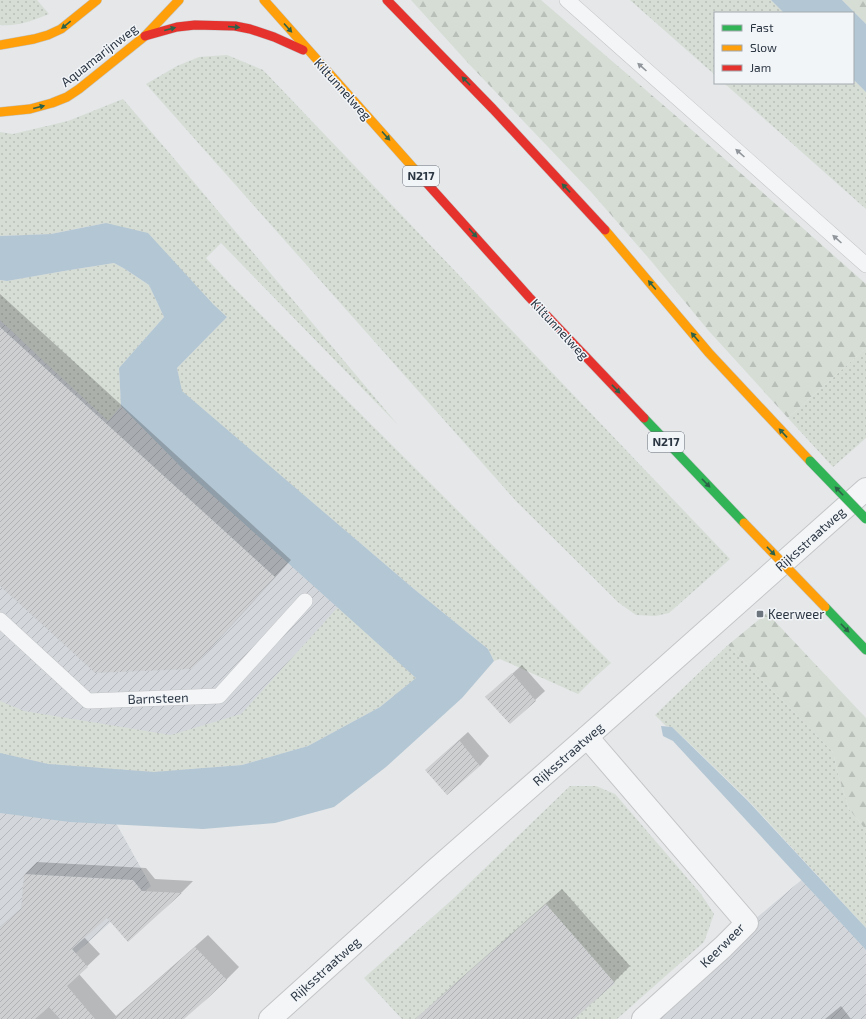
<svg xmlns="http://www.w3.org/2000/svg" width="866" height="1019" font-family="'Exo 2',sans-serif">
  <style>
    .industrial { fill: url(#industrial-furrows) }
    .grass { fill: url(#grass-dots) }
    .forest { fill: url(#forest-firs) }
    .water { fill: #b3c6d3 }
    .shadow { fill: #0003 }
    .building { fill: url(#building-hatch) }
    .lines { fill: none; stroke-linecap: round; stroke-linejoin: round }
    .lane-casing { stroke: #c3c5c7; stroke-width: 16 }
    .street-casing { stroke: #c3c5c7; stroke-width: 24 }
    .fast-casing { stroke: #c3c5c7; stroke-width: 10 }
    .slow-casing { stroke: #c3c5c7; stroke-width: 10 }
    .jam-casing { stroke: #c3c5c7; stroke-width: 10 }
    .lane { stroke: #f4f5f6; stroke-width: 15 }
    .street { stroke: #f4f5f6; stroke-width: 22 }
    .fast { stroke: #30b455; stroke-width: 9 }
    .slow { stroke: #ff9f0a; stroke-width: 9 }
    .jam { stroke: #e5322d; stroke-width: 9 }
    .fast-bridge-casing { stroke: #c0c4c7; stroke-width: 10; stroke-linecap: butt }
    .slow-bridge-casing { stroke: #c0c4c7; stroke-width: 10; stroke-linecap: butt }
    .fast-bridge { stroke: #30b455; stroke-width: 9 }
    .slow-bridge { stroke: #ff9f0a; stroke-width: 9 }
    .oneway { fill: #2d6249 }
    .oneway2 { fill: #90969c }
    .poi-dot { fill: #6c747d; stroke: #f2f5f8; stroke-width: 1.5 }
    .labels { text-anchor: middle; stroke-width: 3; stroke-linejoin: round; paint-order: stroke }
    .shield { fill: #f2f5f8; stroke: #676f79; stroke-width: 1 }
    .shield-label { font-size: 12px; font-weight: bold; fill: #2b3643 }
    .street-label { font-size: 13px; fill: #2b3643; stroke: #f2f5f8 }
    .poi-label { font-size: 13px; fill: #2b3643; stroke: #f2f5f8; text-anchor: start }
  </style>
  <defs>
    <pattern id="industrial-furrows" width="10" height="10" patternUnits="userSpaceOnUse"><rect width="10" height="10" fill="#d3d7dc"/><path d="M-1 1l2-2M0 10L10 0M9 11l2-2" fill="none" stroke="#b5b9be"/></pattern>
    <pattern id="grass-dots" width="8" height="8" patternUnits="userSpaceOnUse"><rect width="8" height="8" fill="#d6ddd5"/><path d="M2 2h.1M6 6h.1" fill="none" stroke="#b8beb8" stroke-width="1.8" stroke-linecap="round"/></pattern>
    <pattern id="forest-firs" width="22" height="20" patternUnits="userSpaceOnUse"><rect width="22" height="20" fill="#d6ddd5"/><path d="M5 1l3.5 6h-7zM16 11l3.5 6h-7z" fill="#b8beb8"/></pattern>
    <pattern id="building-hatch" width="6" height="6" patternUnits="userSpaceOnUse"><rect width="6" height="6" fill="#cdcfd1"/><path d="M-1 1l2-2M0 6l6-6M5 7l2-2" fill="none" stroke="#b0b2b5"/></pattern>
  </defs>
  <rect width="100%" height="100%" fill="#e5e7e9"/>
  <g class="industrial">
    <path d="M 0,285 L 434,681 L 107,807 L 151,886 L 2,1019 L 0,1019 Z"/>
    <path d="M 805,877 L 866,943 L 866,1019 L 636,1019 Z"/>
  </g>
  <g class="grass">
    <path d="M 0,0 L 37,0 L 49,14 C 34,20 16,27 0,25 Z"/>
    <path d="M 630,0 L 771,0 L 784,13 L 715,13 L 715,75 Z"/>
    <path d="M 227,55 L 263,70 L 730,559 L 669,613 L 655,616 L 636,615 L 619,603 L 516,501 L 146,84 L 177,66 L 199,57 Z"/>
    <path d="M 853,79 L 866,92 L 866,209 L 724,83 L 853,83 Z"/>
    <path d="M 123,99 L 171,155 L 398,425 L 221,243 L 206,258 L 232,286 L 611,663 L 594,678 L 578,694 L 500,659 L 494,661 L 488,649 L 414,589 L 181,391 L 177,368 L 227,317 L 213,304 L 106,223 L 51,234 L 0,236 L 0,132 L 13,134 L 68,121 Z"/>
    <path d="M 114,263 L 125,269 L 149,285 L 164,317 L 119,368 L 121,406 L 108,421 L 0,320 L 0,280 L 7,281 L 64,271 Z"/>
    <path d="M 866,348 L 866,438 L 833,467 L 788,418 Z"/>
    <path d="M 338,607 L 416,678 L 380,707 L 308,746 L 242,765 L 154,772 L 48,764 L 0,753 L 0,701 L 24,711 L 171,735 L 241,714 Z"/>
    <path d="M 728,645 L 833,752 L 838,774 L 849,809 L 866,830 L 866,928 L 747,799 L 688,742 L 672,727 L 666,726 L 655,715 Z"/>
    <path d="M 570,786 L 596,786 L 615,794 L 701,894 L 714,914 L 704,942 L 617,1019 L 402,1019 L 364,978 L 454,898 Z"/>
  </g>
  <g class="forest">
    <path d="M 411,0 L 541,0 L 676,116 L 866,284 L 866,348 L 788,418 L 708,330 L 652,262 L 592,193 L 469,64 Z"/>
    <path d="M 842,0 L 866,0 L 866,24 Z"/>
    <path d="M 767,613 L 866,718 L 866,830 L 849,809 L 838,774 L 833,752 L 728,645 Z"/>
  </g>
  <g class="water">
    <path d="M 771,0 L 842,0 L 866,24 L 866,92 L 853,79 L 853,13 L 784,13 Z"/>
    <path d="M 106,223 L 148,233 L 213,304 L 227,317 L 177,368 L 182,391 L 414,589 L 488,649 L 494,661 L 462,698 L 386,767 L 334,807 L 275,823 L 203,829 L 70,822 L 0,813 L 0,753 L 48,764 L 154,772 L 242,765 L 308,746 L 380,707 L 416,678 L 181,467 L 121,406 L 119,368 L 164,317 L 149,285 L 125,269 L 114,263 L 64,271 L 7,281 L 0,280 L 0,236 L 51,234 Z"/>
    <path d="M 661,726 L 672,727 L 747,800 L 866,928 L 866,950 L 673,741 L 663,736 Z"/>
  </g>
  <g class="shadow">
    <path d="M 0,294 L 291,560 L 209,650 L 0,585 Z"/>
    <path d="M 522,665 L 545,691 L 510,723 L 496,688 Z"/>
    <path d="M 468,732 L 489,756 L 480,766 L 436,761 Z"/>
    <path d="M 37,862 L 146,868 L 155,879 L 193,881 L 182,892 L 128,940 L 107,917 L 84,937 L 100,954 L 79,974 L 116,1016 L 208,935 L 239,967 L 227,979 L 182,1019 L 0,1019 L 0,927 L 22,908 L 25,874 Z"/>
    <path d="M 562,889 L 630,966 L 614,982 L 572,1019 L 434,1019 L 426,1010 L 442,995 Z"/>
    <path d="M 841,1006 L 851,1019 L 825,1019 Z"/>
  </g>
  <g class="building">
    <path d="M 0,327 L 275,577 L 192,669 L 95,673 L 0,586 Z"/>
    <path d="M 512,673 L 536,701 L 510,724 L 485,697 Z"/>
    <path d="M 459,740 L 480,766 L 447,795 L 425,770 Z"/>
    <path d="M 24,874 L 133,880 L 142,891 L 182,893 L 128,942 L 107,918 L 72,949 L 88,967 L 67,986 L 95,1019 L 60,1019 L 49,1007 L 35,1019 L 0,1019 L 0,927 L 21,909 Z"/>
    <path d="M 546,904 L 615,983 L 574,1019 L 415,1019 Z"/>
    <path d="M 195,947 L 227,980 L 208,998 L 184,1019 L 114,1019 Z"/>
  </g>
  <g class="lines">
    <g class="lane-casing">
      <g id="lane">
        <path d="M 567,0 L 866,265"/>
        <path d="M 0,620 L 88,701 L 219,696 L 305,601"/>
      </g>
    </g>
    <g class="street-casing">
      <g id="street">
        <path d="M 587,737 L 747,923 L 723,947 L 643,1019"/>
        <path d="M 270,1019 L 433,872 L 587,737 L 667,666 L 866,489"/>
      </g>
    </g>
    <g class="fast-casing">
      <g id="fast">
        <path d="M 644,418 L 744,523"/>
        <path d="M 825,607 L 866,650"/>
      </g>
    </g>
    <g class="slow-casing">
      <g id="slow">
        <path d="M 264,0 L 424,180"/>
        <path d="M 0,45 L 34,39 L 48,35 L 61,29 L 97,0"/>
        <path d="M 0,112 L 30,109 L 52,103 L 67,97 L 79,89 L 145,36 L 179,0"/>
        <path d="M 605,230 L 709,353 L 810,461"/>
      </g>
    </g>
    <g class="jam-casing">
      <g id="jam">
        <path d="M 387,0 L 493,109 L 605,230"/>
        <path d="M 145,36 L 177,27 L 195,25 L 235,26 L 250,29 L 274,37 L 303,50"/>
        <path d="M 424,180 L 529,297 L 644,418"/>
      </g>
    </g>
    <use href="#lane" class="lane"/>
    <use href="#street" class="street"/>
    <use href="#fast" class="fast"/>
    <use href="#slow" class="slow"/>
    <use href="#jam" class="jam"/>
    <g class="fast-bridge-casing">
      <path id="fast-bridge" d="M 810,461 L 866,519"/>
    </g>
    <g class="slow-bridge-casing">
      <path id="slow-bridge" d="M 744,523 L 825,607"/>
    </g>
    <use href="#fast-bridge" class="fast-bridge"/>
    <use href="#slow-bridge" class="slow-bridge"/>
  </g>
  <defs><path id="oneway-solid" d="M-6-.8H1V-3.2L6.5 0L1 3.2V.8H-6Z"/></defs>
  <g class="oneway">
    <use href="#oneway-solid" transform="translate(66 25) rotate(141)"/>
    <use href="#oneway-solid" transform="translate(234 27) rotate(5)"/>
    <use href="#oneway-solid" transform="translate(288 28) rotate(48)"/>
    <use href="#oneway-solid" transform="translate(170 29) rotate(-15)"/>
    <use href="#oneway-solid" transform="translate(466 81) rotate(-134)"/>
    <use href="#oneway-solid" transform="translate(39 107) rotate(-14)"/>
    <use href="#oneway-solid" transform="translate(386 136) rotate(48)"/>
    <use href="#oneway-solid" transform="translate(566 188) rotate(-133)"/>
    <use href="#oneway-solid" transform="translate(473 233) rotate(48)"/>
    <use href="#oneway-solid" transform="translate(652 285) rotate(-130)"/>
    <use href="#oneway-solid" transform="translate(695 337) rotate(-131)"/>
    <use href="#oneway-solid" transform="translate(616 389) rotate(46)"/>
    <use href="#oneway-solid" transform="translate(783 433) rotate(-133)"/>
    <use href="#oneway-solid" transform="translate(706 483) rotate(46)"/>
    <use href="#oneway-solid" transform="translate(839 491) rotate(-134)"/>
    <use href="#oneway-solid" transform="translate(771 551) rotate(46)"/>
    <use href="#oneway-solid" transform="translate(845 628) rotate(46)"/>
  </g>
  <g class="oneway2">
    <use href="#oneway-solid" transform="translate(642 67) rotate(-138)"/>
    <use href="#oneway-solid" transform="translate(740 153) rotate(-138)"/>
    <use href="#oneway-solid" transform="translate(837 239) rotate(-138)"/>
  </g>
  <rect class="poi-dot" x="756" y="610" width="8" height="8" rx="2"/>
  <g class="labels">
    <g class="shield">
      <rect x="403" y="166" width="36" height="20" rx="3"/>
      <rect x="648" y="432" width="36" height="20" rx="3"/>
    </g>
    <g class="shield-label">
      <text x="421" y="180">N217</text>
      <text x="666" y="446">N217</text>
    </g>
    <g class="street-label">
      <text transform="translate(99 55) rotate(-38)" y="5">Aquamarijnweg</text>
      <text transform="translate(343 89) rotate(48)" y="5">Kiltunnelweg</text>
      <text transform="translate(560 329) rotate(47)" y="5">Kiltunnelweg</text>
      <text transform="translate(810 539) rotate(-42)" y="5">Rijksstraatweg</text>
      <text transform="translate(158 698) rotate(-2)" y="5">Barnsteen</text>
      <text transform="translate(568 754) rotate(-41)" y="5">Rijksstraatweg</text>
      <text transform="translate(722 945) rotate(-45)" y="5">Keerweer</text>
      <text transform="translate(325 969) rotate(-42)" y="5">Rijksstraatweg</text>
    </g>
    <g class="poi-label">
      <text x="768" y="619">Keerweer</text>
    </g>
  </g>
  <rect x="714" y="12" width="140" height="72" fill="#f2f5f8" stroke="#a2a9b0"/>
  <rect x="722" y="25" width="20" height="6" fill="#30b455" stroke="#a2a9b0"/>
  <text x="750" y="32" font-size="12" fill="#2b3643">Fast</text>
  <rect x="722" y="45" width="20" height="6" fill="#ff9f0a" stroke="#a2a9b0"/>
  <text x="750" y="52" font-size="12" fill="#2b3643">Slow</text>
  <rect x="722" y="65" width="20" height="6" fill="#e5322d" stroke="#a2a9b0"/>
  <text x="750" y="72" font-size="12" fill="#2b3643">Jam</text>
</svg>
